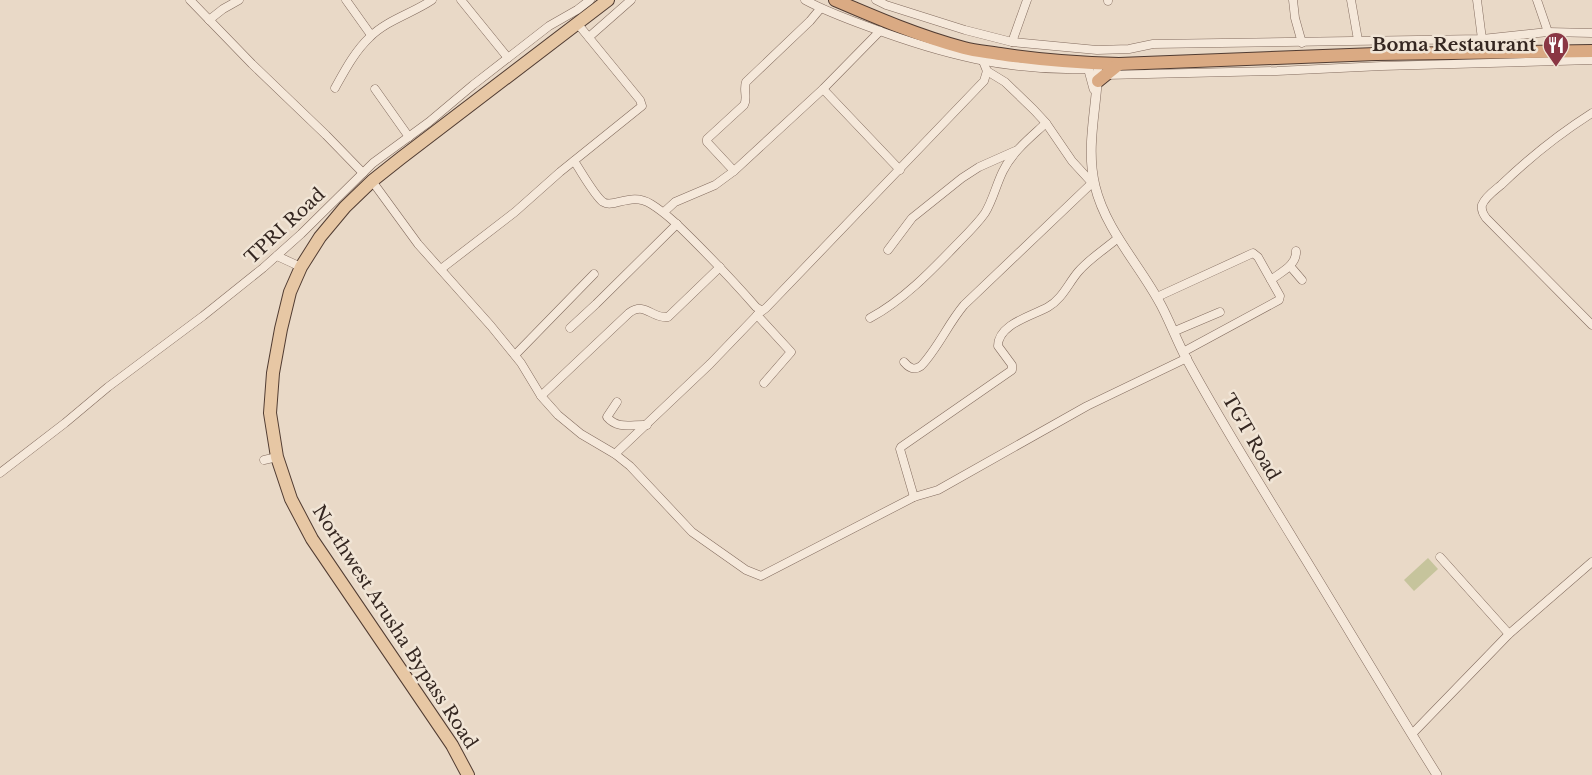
<svg xmlns="http://www.w3.org/2000/svg" width="1592" height="775" font-family="'Libre Baskerville',serif">
  <style>
    .green { fill: #c6c49c }
    .lines { fill: none; stroke-linecap: round; stroke-linejoin: round }
    .minor-casing { stroke: #836c5f; stroke-width: 9 }
    .tertiary-casing { stroke: #836c5f; stroke-width: 10 }
    .primary-casing { stroke: #513c32; stroke-width: 14 }
    .trunk-casing { stroke: #513c32; stroke-width: 14 }
    .minor { stroke: #f5e8da; stroke-width: 8 }
    .tertiary { stroke: #f5e8da; stroke-width: 9 }
    .primary { stroke: #e7c7a4; stroke-width: 12 }
    .trunk { stroke: #daaa83; stroke-width: 12 }
    .labels { text-anchor: middle; stroke-width: 5; stroke-linejoin: round; paint-order: stroke }
    .poi-label { font-size: 18px; font-weight: bold; fill: #352721; stroke: #f1e5d6; text-anchor: end }
    .street-label { font-size: 18px; fill: #352721; stroke: #f1e5d6 }
  </style>
  <rect width="100%" height="100%" fill="#e9d9c7"/>
  <path class="green" d="M 1428,558 L 1438,569 L 1414,591 L 1404,580 Z"/>
  <g class="lines">
    <g class="minor-casing">
      <g id="minor">
        <path d="M 190,0 L 252,64 L 326,135 L 363,173"/>
        <path d="M 346,0 L 371,35"/>
        <path d="M 461,0 L 508,58"/>
        <path d="M 805,0 C 825,11 847,19 869,27 C 941,54 1010,72 1089,69"/>
        <path d="M 876,0 L 886,5 L 965,30 L 1012,42 L 1097,50 L 1129,49 L 1153,44 L 1482,39 L 1548,32 L 1592,33"/>
        <path d="M 1108,0 L 1108,1"/>
        <path d="M 1293,0 L 1295,18 L 1302,43"/>
        <path d="M 1351,0 L 1358,40"/>
        <path d="M 1477,0 L 1482,39"/>
        <path d="M 1537,0 L 1548,32"/>
        <path d="M 209,20 L 223,9 L 239,0"/>
        <path d="M 589,37 L 631,0"/>
        <path d="M 1012,42 L 1027,0"/>
        <path d="M 987,71 L 1005,82 L 1034,110 L 1046,123 L 1072,161 L 1094,185"/>
        <path d="M 1106,75 L 1277,71 L 1382,66 L 1592,60"/>
        <path d="M 335,88 C 345,70 355,51 370,37 C 387,20 413,13 432,0"/>
        <path d="M 375,89 L 409,137"/>
        <path d="M 823,89 L 900,170"/>
        <path d="M 1592,113 C 1559,134 1529,158 1501,185 C 1495,190 1485,197 1482,205 C 1481,210 1483,214 1486,218 L 1592,325"/>
        <path d="M 574,161 C 581,171 594,195 603,202 C 614,209 631,191 651,204 C 667,214 680,227 693,240 C 715,262 736,284 756,307 L 762,311 L 766,308 L 984,81 L 987,71 L 983,61"/>
        <path d="M 734,171 L 707,142 L 707,139 L 744,105 C 748,98 743,90 746,82 L 810,21 L 820,9"/>
        <path d="M 372,181 L 418,244 L 491,326 L 521,363 L 541,396 L 558,415 L 581,434 L 615,454 L 630,466 L 692,532 L 746,570 L 761,576 L 914,497 L 938,490 L 1087,406 L 1187,358"/>
        <path d="M 664,212 L 675,202 L 715,185 L 734,171 L 823,89 L 880,31"/>
        <path d="M 888,250 L 912,218 L 962,178 L 979,167 L 1015,151"/>
        <path d="M 277,256 L 301,267"/>
        <path d="M 1290,266 L 1302,280"/>
        <path d="M 441,269 L 515,212 L 560,172 L 642,106 L 640,100 L 577,23"/>
        <path d="M 1271,280 C 1281,272 1297,265 1296,251"/>
        <path d="M 1157,297 L 1253,253 L 1258,257 L 1280,296 L 1279,300 L 1183,352"/>
        <path d="M 757,315 L 791,352 L 764,383"/>
        <path d="M 870,318 C 904,300 933,269 960,241 C 969,232 978,223 985,213 C 993,200 996,185 1003,171 C 1013,151 1030,138 1046,123"/>
        <path d="M 570,328 L 596,304 L 677,224"/>
        <path d="M 1175,331 L 1220,312"/>
        <path d="M 515,355 L 594,274"/>
        <path d="M 904,362 C 909,368 914,371 921,366 C 938,348 948,324 964,305 L 1092,183"/>
        <path d="M 541,396 L 629,313 C 646,301 651,319 668,317 L 720,267"/>
        <path d="M 617,402 L 607,417 C 618,430 632,424 647,425"/>
        <path d="M 615,454 L 710,364 L 761,311"/>
        <path d="M 264,460 L 277,457"/>
        <path d="M 0,473 L 65,423 L 108,387 L 203,316 L 263,268 L 301,234 L 373,163 L 429,122 L 473,85 L 549,26 L 577,10 L 590,0"/>
        <path d="M 914,497 L 900,449 L 901,447 L 1012,370 L 1012,365 L 998,346 C 998,324 1032,316 1048,307 C 1062,299 1068,284 1078,272 C 1089,259 1105,249 1118,238"/>
        <path d="M 1440,557 L 1509,634"/>
        <path d="M 1412,734 L 1509,634 L 1592,562"/>
      </g>
    </g>
    <g class="tertiary-casing">
      <g id="tertiary">
        <path d="M 1087,63 L 1094,89"/>
        <path d="M 1098,64 C 1098,104 1085,145 1095,186 C 1106,231 1140,265 1161,305 C 1170,322 1177,341 1186,358 C 1220,421 1258,481 1295,542 C 1343,620 1389,698 1437,775"/>
      </g>
    </g>
    <g class="primary-casing">
      <path id="primary" d="M 468,775 L 452,745 L 312,539 L 291,499 L 277,457 L 270,413 L 273,373 L 281,329 L 290,292 L 301,267 L 320,237 L 345,207 L 372,181 L 401,158 L 608,0"/>
    </g>
    <g class="trunk-casing">
      <g id="trunk">
        <path d="M 835,0 C 877,18 919,36 964,48 C 975,51 988,52 1000,54 C 1039,60 1079,63 1119,64 L 1376,54 L 1592,51"/>
        <path d="M 1098,81 L 1119,64"/>
      </g>
    </g>
    <use href="#minor" class="minor"/>
    <use href="#tertiary" class="tertiary"/>
    <use href="#primary" class="primary"/>
    <use href="#trunk" class="trunk"/>
  </g>
  <defs>
    <g id="restaurant-pin" transform="scale(1.35)"><path d="M0 17L-7.5 6A9.5 9.5 0 1 1 7.5 6Z" fill="#8a3644" stroke="#f1e5d6"/><path d="M-5-6h1v4h1v-4h1v4h1v-4h1v5L-1.5 .5V6h-2V.5L-5-1ZM5-6V6H3V1.5H1.5Q1.5-4 5-6Z" fill="#fff"/></g>
  </defs>
  <g fill-rule="evenodd">
    <use href="#restaurant-pin" x="1556" y="45"/>
  </g>
  <g class="labels">
    <g class="poi-label">
      <text x="1536" y="51">Boma Restaurant</text>
    </g>
    <g class="street-label">
      <text transform="translate(285 226) rotate(-43)" y="6">TPRI Road</text>
      <text transform="translate(1251 437) rotate(60)" y="6">TGT Road</text>
      <text transform="translate(395 627) rotate(57)" y="6">Northwest Arusha Bypass Road</text>
    </g>
  </g>
</svg>
